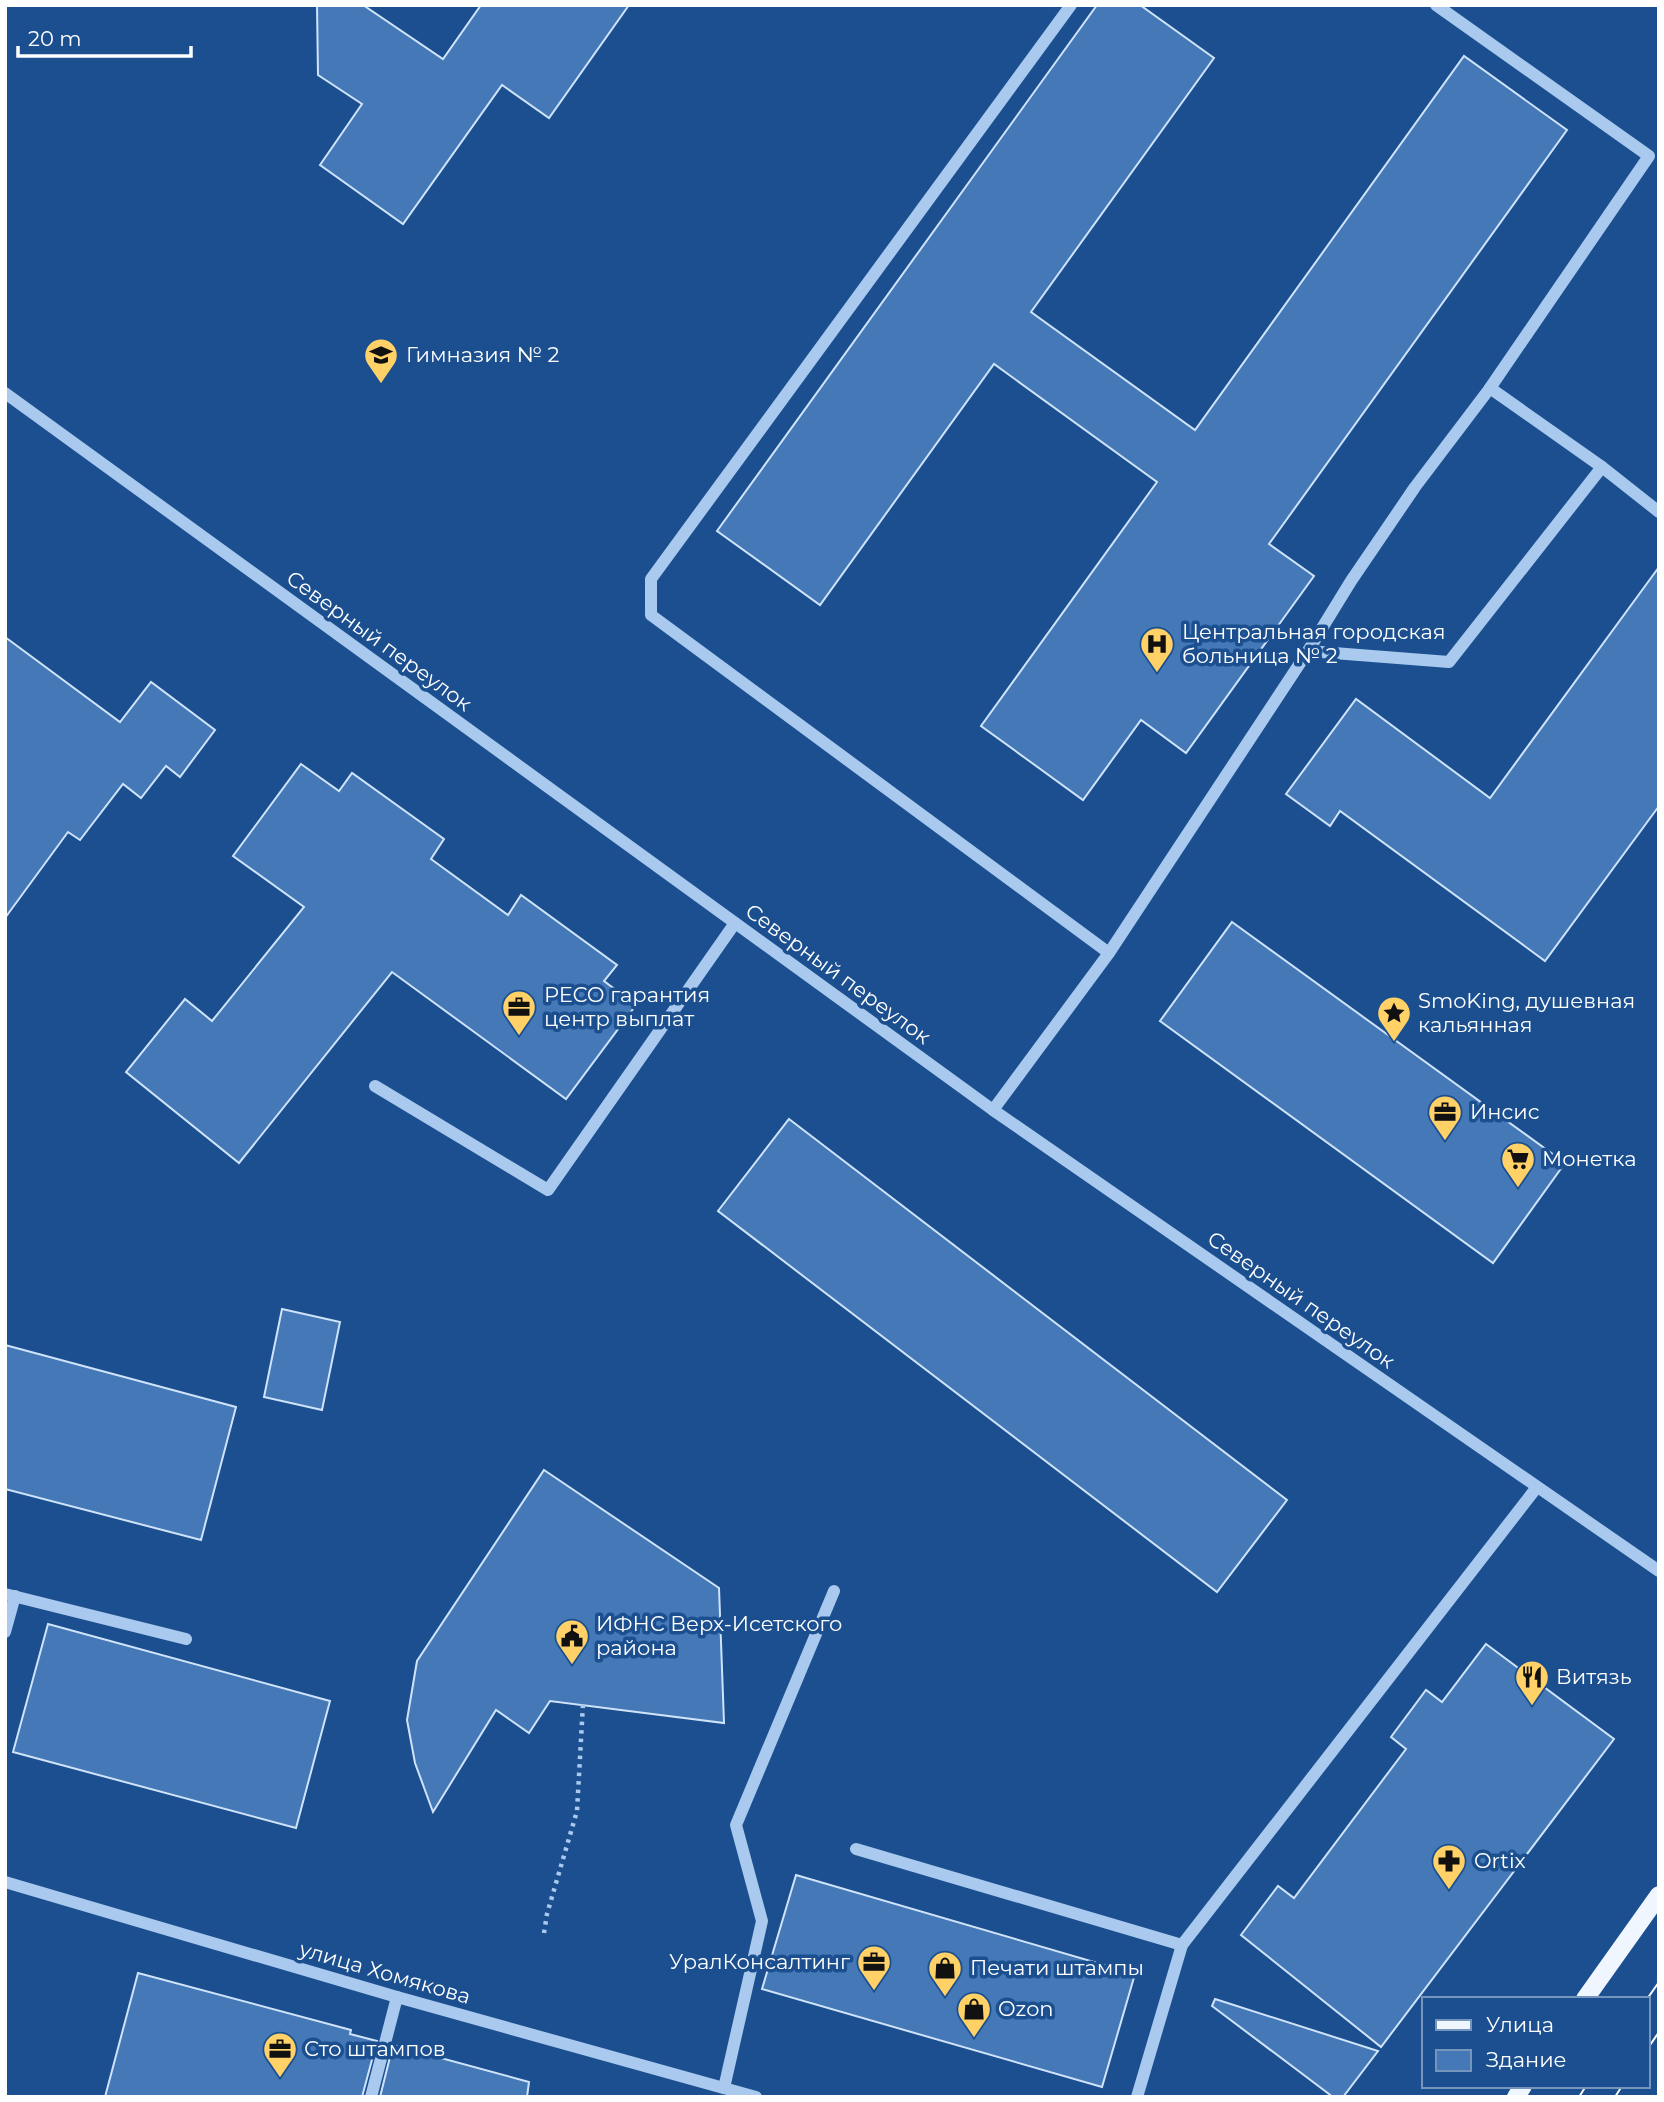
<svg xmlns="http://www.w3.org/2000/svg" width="1664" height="2102" font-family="Montserrat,sans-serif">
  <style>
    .building { fill: #4478b7; stroke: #cfe3fa; stroke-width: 2 }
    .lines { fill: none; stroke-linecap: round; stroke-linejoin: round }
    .path { stroke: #a9c9ee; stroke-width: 4.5; stroke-dasharray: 3.5 5; stroke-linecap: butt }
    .minor { stroke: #a9c9ee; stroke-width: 12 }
    .major { stroke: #f0f6ff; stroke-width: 18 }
    .tram { stroke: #fff; stroke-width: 2 }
    .labels { text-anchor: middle; stroke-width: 7; stroke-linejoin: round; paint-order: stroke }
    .poi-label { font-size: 21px; fill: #fff; stroke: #1b4f8f; text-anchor: start }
    .street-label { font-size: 21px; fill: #fff; stroke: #1b4f8f }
  </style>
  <rect width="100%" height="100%" fill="#1b4f8f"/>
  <g class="building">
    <path d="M 317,5 L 363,5 L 443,59 L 481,5 L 629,5 L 549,118 L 502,85 L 403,224 L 320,165 L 362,104 L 318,75 Z"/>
    <path d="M 1097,5 L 1140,5 L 1214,58 L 1031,312 L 1195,430 L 1464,56 L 1567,130 L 1269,544 L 1314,576 L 1186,753 L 1141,720 L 1083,800 L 981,726 L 1157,482 L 994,364 L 820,605 L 717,531 Z"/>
    <path d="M 1659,567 L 1659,806 L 1545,961 L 1340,811 L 1330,826 L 1286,794 L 1356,699 L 1490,798 Z"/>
    <path d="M 5,637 L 120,722 L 151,682 L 215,730 L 180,777 L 166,766 L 141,798 L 123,784 L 80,840 L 68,832 L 5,918 Z"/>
    <path d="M 301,764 L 339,791 L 352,773 L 444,839 L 431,859 L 508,915 L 521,895 L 617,965 L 604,981 L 636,1005 L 566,1099 L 392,972 L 239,1163 L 126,1072 L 185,999 L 212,1021 L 304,907 L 233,856 Z"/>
    <path d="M 1232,922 L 1565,1163 L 1493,1263 L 1160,1021 Z"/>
    <path d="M 789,1119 L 1287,1500 L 1217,1592 L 718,1211 Z"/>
    <path d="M 282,1309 L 340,1322 L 322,1410 L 264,1397 Z"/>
    <path d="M 5,1345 L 236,1407 L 201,1540 L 5,1489 Z"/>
    <path d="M 544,1470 L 719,1588 L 724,1723 L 550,1701 L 529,1733 L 496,1710 L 433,1812 L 415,1763 L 407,1720 L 417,1661 Z"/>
    <path d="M 48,1624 L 330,1701 L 296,1828 L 13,1752 Z"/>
    <path d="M 1486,1644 L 1614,1739 L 1381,2047 L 1241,1935 L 1278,1886 L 1294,1898 L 1406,1749 L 1391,1737 L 1426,1690 L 1442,1702 Z"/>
    <path d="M 796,1875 L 1135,1974 L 1102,2087 L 762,1989 Z"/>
    <path d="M 138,1973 L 351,2030 L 350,2034 L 377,2041 L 362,2097 L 105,2097 Z"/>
    <path d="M 1215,1999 L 1378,2051 L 1343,2097 L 1333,2097 L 1212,2006 Z"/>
    <path d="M 393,2045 L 529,2082 L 527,2097 L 380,2097 Z"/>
  </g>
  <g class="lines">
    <path class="path" d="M 544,1933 L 547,1914 L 577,1811 L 583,1704"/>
    <g class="minor">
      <path d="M 1071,5 L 651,579 L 651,615 L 1109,953"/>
      <path d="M 5,393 L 993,1110 L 1659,1571"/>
      <path d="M 1602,467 L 1659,512"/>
      <path d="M 1308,651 L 1351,581 L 1415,487 L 1490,388"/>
      <path d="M 375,1086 L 548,1190 L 735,923"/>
      <path d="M 993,1110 L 1109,953 L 1308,651 L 1449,662 L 1602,467 L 1490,388 L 1649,156 L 1436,5"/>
      <path d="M 5,1594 L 186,1639"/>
      <path d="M 5,1632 L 15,1596"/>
      <path d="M 856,1849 L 1182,1945"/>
      <path d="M 5,1882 L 397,1997 L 756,2097"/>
      <path d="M 724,2088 L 762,1921 L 736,1825 L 834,1591"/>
      <path d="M 371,2097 L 397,1997"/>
      <path d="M 1137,2097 L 1182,1945 L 1537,1487"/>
    </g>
    <g class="major">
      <path d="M 1585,1999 L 1659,1895"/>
      <path d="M 1516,2097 L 1523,2086"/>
    </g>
    <g class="tram">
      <path d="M 1647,1999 L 1659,1982"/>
      <path d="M 1648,2048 L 1659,2032"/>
      <path d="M 1579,2097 L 1586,2086"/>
      <path d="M 1615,2097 L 1622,2086"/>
    </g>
  </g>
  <defs>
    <g id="school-pin" transform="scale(1.75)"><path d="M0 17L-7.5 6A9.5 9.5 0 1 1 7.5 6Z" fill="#ffd166" stroke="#1b4f8f"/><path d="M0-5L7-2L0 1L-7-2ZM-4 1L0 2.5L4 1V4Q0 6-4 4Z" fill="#111"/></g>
    <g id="hospital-pin" transform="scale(1.75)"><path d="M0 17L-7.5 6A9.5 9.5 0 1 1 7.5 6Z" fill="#ffd166" stroke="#1b4f8f"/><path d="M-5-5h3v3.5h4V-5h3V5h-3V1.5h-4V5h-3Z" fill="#111"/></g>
    <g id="office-pin" transform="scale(1.75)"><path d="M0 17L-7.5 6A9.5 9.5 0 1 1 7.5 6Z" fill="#ffd166" stroke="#1b4f8f"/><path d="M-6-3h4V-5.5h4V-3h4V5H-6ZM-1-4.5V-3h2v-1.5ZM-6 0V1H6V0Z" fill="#111"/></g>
    <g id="sight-pin" transform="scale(1.75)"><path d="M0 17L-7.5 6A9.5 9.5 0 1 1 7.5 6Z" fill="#ffd166" stroke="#1b4f8f"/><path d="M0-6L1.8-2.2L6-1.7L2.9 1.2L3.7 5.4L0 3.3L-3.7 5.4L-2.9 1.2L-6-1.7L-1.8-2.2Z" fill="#111"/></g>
    <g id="supermarket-pin" transform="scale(1.75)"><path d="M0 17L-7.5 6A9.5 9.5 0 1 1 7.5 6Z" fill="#ffd166" stroke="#1b4f8f"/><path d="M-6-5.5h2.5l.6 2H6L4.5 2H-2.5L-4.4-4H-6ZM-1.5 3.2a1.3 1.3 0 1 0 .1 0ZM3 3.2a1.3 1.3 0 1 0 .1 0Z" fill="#111"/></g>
    <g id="civic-pin" transform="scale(1.75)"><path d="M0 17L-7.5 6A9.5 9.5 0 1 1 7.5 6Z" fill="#ffd166" stroke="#1b4f8f"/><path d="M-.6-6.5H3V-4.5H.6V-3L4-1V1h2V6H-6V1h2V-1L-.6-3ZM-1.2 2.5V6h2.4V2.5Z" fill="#111"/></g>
    <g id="restaurant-pin" transform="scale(1.75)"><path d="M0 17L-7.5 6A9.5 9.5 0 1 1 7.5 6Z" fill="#ffd166" stroke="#1b4f8f"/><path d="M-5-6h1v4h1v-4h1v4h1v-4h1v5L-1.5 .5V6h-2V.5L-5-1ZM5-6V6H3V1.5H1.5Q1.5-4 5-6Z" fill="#111"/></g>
    <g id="pharmacy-pin" transform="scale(1.75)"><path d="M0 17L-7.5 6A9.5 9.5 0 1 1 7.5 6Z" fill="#ffd166" stroke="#1b4f8f"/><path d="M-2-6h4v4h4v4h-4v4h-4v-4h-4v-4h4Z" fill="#111"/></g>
    <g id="shop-pin" transform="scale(1.75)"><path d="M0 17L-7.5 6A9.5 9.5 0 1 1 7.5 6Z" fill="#ffd166" stroke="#1b4f8f"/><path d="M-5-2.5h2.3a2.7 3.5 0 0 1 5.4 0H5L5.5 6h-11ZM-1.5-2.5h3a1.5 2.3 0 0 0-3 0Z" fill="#111"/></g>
  </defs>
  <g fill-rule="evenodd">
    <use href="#school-pin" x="381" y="355"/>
    <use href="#hospital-pin" x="1157" y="644"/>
    <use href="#office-pin" x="519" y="1007"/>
    <use href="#sight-pin" x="1394" y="1013"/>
    <use href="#office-pin" x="1445" y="1112"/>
    <use href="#supermarket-pin" x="1518" y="1159"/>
    <use href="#civic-pin" x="572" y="1636"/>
    <use href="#restaurant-pin" x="1532" y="1677"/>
    <use href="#pharmacy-pin" x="1449" y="1861"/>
    <use href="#office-pin" x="874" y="1962"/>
    <use href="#shop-pin" x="945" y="1968"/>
    <use href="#shop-pin" x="974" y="2009"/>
    <use href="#office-pin" x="280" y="2049"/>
  </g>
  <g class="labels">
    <g class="poi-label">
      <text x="406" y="362">Гимназия № 2</text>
      <text x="1182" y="639">Центральная городская<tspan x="1182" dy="24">больница № 2</tspan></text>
      <text x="544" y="1002">РЕСО гарантия<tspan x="544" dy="24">центр выплат</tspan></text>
      <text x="1418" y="1008">SmoKing, душевная<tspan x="1418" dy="24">кальянная</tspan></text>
      <text x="1470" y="1119">Инсис</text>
      <text x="1542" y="1166">Монетка</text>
      <text x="596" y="1631">ИФНС Верх-Исетского<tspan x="596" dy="24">района</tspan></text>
      <text x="1556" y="1684">Витязь</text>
      <text x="1474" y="1868">Ortix</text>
      <text x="850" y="1969" text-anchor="end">УралКонсалтинг</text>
      <text x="970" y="1975">Печати штампы</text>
      <text x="998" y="2016">Ozon</text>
      <text x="304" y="2056">Сто штампов</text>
    </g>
    <g class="street-label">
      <text transform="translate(379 641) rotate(36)" y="7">Северный переулок</text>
      <text transform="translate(838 974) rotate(36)" y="7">Северный переулок</text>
      <text transform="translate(1301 1300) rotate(35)" y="7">Северный переулок</text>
      <text transform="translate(385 1973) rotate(16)" y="7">улица Хомякова</text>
    </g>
  </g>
  <rect width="1664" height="2102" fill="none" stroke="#ffffff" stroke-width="14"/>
  <rect x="1422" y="1997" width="228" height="91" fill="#1b4f8f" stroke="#7695bc" stroke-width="2"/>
  <rect x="1436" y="2020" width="35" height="10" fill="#f0f6ff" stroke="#7695bc" stroke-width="2"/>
  <text x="1486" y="2032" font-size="21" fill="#ffffff">Улица</text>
  <rect x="1436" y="2050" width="35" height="21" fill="#4478b7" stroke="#7695bc" stroke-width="2"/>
  <text x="1486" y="2067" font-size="21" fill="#ffffff">Здание</text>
  <path d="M18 46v10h173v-10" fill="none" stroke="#ffffff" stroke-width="3.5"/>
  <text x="28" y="46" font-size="21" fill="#ffffff" stroke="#1b4f8f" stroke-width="5" paint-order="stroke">20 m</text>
</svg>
